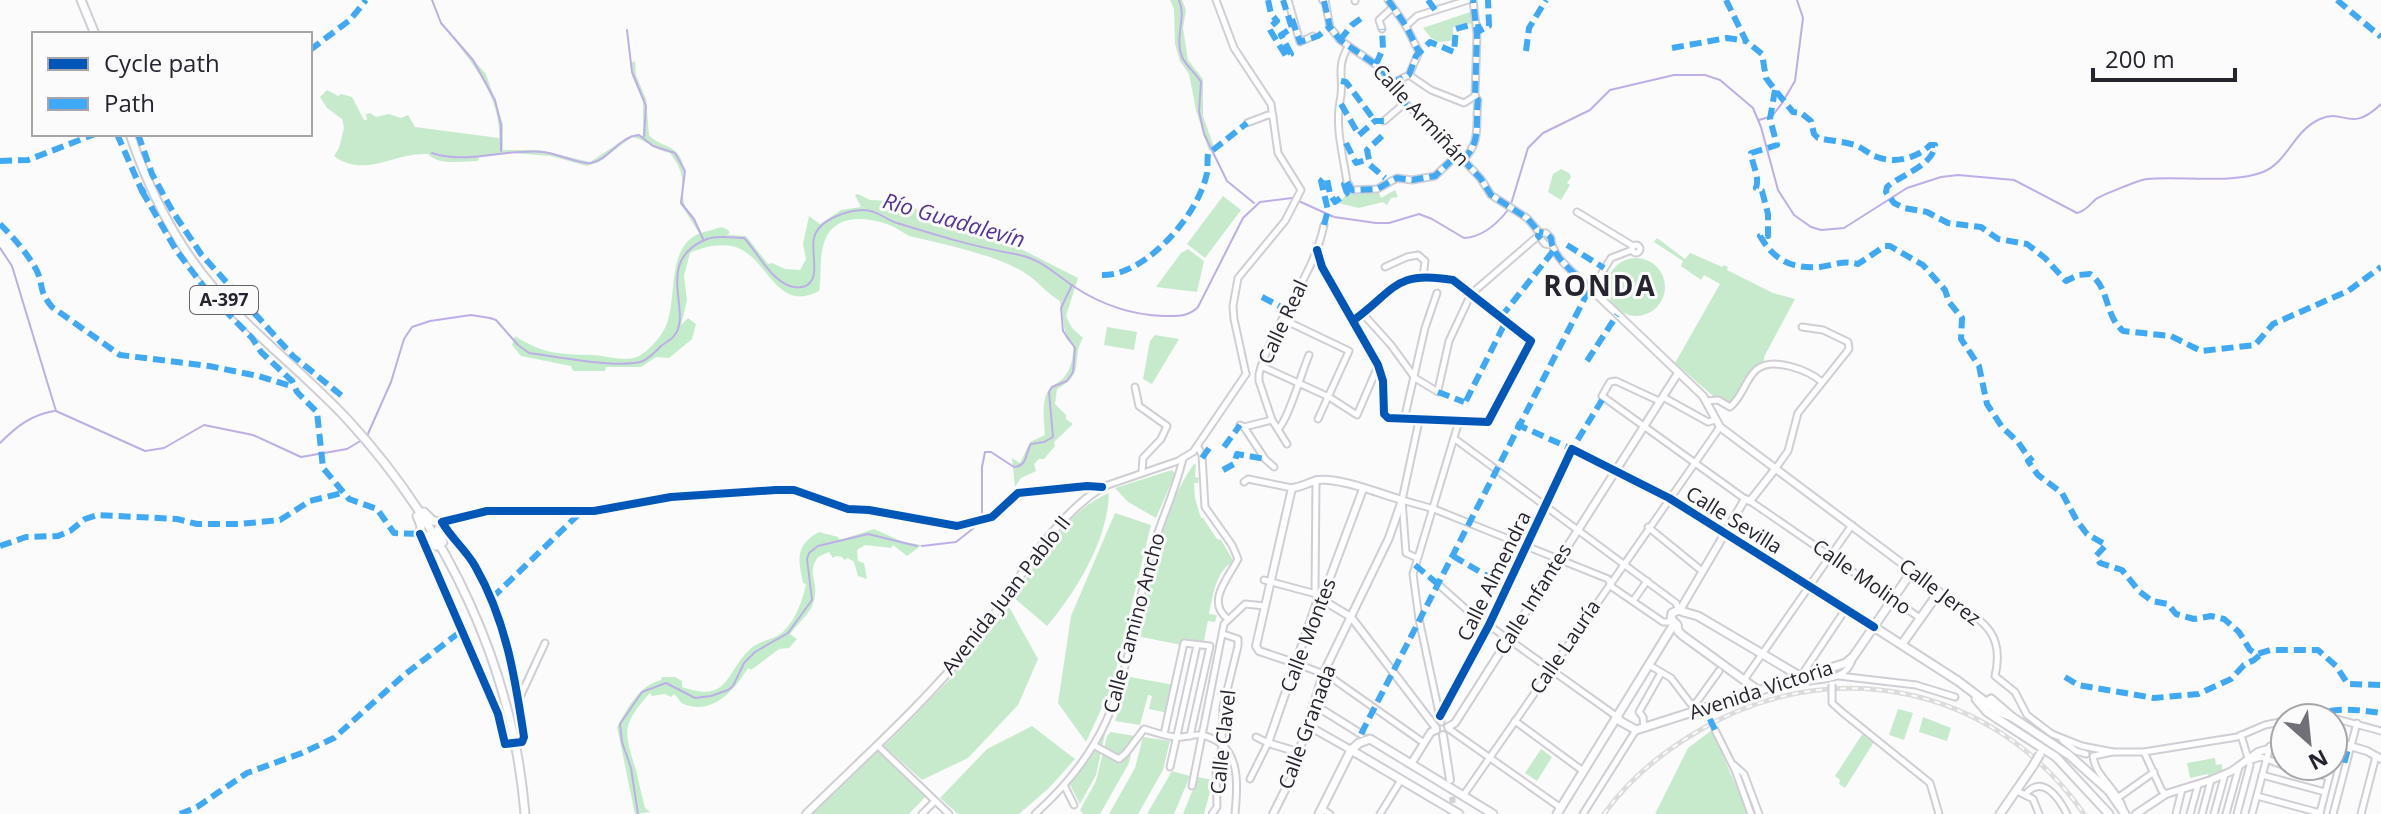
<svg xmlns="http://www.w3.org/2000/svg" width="2381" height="814" font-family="'Open Sans',sans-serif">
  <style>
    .green { fill: #c7eacc }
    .forest { fill: #c3edca }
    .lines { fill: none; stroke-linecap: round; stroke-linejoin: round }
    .stream { stroke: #beaee7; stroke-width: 2 }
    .tertiary-tunnel { stroke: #d1d0d2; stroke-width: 6; stroke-dasharray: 6 3; stroke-linecap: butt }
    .minor-casing { stroke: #d0ced4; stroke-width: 9 }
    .tertiary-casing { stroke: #d0ced4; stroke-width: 10 }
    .secondary-casing { stroke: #d0ced4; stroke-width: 11 }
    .primary-casing { stroke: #d0ced4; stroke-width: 11 }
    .minor { stroke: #fefefe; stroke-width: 5 }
    .tertiary { stroke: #fefefe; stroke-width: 6 }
    .secondary { stroke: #fefefe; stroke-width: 7 }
    .primary { stroke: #fefefe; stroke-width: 7 }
    .rail-casing { stroke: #dcdcdc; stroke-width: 5 }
    .rail { stroke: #fbfbfb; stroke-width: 2; stroke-dasharray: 6; stroke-linecap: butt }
    .minor-bridge-casing { stroke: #d0ced4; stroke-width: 9; stroke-linecap: butt }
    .secondary-bridge-casing { stroke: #d0ced4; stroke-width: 11; stroke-linecap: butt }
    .minor-bridge { stroke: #fefefe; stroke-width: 5 }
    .secondary-bridge { stroke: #fefefe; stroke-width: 7 }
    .quiet { stroke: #3fa9f5; stroke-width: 6; stroke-dasharray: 12 6; stroke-linecap: butt }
    .cycleway-casing { stroke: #fbfbfb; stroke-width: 13 }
    .cycleway { stroke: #0057b8; stroke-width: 8 }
    .labels { text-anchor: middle; stroke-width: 6; stroke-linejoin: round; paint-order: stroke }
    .shield { fill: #fbfbfb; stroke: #67646d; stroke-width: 2 }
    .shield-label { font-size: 18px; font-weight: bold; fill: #272430 }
    .street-label { font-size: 20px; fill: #272430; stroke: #fbfbfb }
    .water-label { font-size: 22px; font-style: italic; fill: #573593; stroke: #fbfbfb }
    .district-label { font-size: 28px; font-weight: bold; letter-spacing: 2px; fill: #272430; stroke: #fbfbfb }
  </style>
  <rect width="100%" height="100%" fill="#fbfbfb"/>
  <g class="green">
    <path d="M 1170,0 L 1182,0 L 1186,10 L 1183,28 L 1188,60 L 1203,79 L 1203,116 L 1214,147 L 1209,151 L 1196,110 L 1189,74 L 1180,61 L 1175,44 L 1174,9 Z"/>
    <path d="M 1473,11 L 1474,23 L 1453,27 L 1453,40 C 1436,44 1433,41 1423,28 Z"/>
    <path d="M 441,23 L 486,74 L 503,124 L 503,150 L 539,150 L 590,162 L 631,135 L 643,136 L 643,101 L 632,76 L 630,63 L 635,61 L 636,75 L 646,99 L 649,135 C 656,144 668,144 676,152 C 691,167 680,185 684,203 C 687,212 696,222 701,231 L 699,233 L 680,203 C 683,179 685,174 670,153 C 653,150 646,139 632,137 L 599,162 L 587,166 L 551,156 L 512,153 L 479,157 L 478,161 C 462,161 439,166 428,154 C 394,152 365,179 334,156 L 339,148 L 344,128 L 342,119 L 327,108 L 320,97 L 327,90 L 338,96 L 341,94 L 352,97 L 364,120 L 367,120 L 366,114 L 370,113 L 376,117 L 389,114 L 401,118 L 408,115 L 415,127 L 499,138 C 501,93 467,57 441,23 Z"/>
    <path d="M 1561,169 L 1569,173 L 1571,177 L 1567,183 L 1570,185 L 1561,200 L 1548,192 L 1553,174 Z"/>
    <path d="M 1381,187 L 1379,193 L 1381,198 L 1395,190 L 1398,197 L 1391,198 L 1387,205 L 1383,202 L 1359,208 L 1338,203 L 1349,192 L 1375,192 Z"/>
    <path d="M 858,194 L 870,200 L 890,201 L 921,210 L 958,229 L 1017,247 L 1078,278 L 1066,316 L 1072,328 L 1083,338 C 1070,360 1087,373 1057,389 L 1055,404 L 1066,415 L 1066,419 L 1073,424 L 1054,442 L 1055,446 L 1044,459 L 1039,459 L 1034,464 L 1036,471 L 1021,478 L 1015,487 L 1012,458 L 1020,463 L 1030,442 L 1045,435 C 1044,424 1042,406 1046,395 C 1049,387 1053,386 1060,381 C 1070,373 1074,358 1073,345 L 1066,339 L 1060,301 C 1047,294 1038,281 1025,273 C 997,255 943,244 909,236 L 896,228 L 897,220 L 861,207 L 855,195 Z"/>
    <path d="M 1223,196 L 1241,210 L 1205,258 L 1187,244 Z"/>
    <path d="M 1657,238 L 1685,259 L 1690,253 L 1693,254 L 1722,267 L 1724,265 L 1728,267 L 1727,270 L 1773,293 L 1795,299 L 1764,357 L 1764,364 L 1731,404 L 1713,396 L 1675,363 L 1720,284 L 1704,275 L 1701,280 L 1681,266 L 1683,261 L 1654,242 Z"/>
    <path d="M 1188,249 L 1204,261 L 1197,292 L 1156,287 L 1181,253 Z"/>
    <circle cx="1636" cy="287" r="29"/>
    <path d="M 1107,327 L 1137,332 L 1134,350 L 1104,345 Z"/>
    <path d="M 1155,335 L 1179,339 L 1152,384 L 1143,379 L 1150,341 Z"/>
    <path d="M 1194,464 L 1196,465 L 1195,477 L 1199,478 L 1198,483 L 1194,483 L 1195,498 L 1201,518 L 1203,518 L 1217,539 L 1221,540 L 1234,562 C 1216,569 1213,595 1209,614 L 1217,615 L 1215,622 L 1208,621 L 1203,645 L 1187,642 L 1186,646 L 1137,636 C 1151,579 1159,513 1194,464 Z"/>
    <path d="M 1172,470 L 1175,474 L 1156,518 L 1128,502 L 1115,488 Z"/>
    <path d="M 1109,493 C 1108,539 1077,591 1047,626 L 1013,597 C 1040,560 1065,511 1109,493 Z"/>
    <path d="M 1115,513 L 1151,525 L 1112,686 L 1086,742 L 1058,703 L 1071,616 Z"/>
    <path d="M 1008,605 L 1038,659 L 1018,705 L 968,758 L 922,780 L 884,746 L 950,679 Z"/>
    <path d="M 1130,677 L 1174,685 L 1168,713 L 1149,709 L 1152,696 L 1148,695 L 1140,725 L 1115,721 Z"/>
    <path d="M 1898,709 L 1913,713 L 1904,740 L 1889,735 Z"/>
    <path d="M 1923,717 L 1951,728 L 1947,741 L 1919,732 Z"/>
    <path d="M 1032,726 L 1075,759 L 1049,788 L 1019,814 L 958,814 L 940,798 L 987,749 Z"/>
    <path d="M 1106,729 L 1096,775 L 1080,804 L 1069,783 Z"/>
    <path d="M 1712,730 L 1748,814 L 1655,814 L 1688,748 Z"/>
    <path d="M 1111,732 L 1135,736 L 1129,763 L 1100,814 L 1083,814 L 1080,810 L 1096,781 L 1107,736 Z"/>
    <path d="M 1863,733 L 1874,742 L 1845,788 L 1839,784 L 1840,780 L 1835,776 Z"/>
    <path d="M 1143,737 L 1170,741 L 1163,770 L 1138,814 L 1109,814 L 1135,768 Z"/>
    <path d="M 875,747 L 926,796 L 909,814 L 807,814 Z"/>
    <path d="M 1541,749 L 1552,757 L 1537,781 L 1525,773 Z"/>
    <path d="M 2215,758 L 2216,765 L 2222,764 L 2222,773 L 2209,779 L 2208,774 L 2190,778 L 2187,763 Z"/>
    <path d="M 1172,771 L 1190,776 L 1174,814 L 1147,814 Z"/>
    <path d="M 1198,777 L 1213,780 L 1204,814 L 1183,814 Z"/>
  </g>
  <g class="forest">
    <path d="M 861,207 L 897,220 L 896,228 C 870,216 831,211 823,247 C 819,261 822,277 819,291 C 780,312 769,266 744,251 C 728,241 705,246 690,253 L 684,276 L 687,300 L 681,325 L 688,318 L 696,324 L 692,339 L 669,358 L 656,357 L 641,367 L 606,367 L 605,371 L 573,371 L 571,366 L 521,356 L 512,345 L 515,336 C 543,354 559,354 591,355 C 606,355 625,363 639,356 C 650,350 663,335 667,323 C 678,293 665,239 708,231 C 719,229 721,224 730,232 L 727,235 L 746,236 L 768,264 L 772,263 L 785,269 L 800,270 L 806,259 L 803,244 L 809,216 L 820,224 L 841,210 Z"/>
    <path d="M 874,529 L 903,542 L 922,545 L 907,556 L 893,545 L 891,548 L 865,545 L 857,550 L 858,561 L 864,563 L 867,579 L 858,576 L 854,562 L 848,558 L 844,560 L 842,557 L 836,556 L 833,558 L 829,552 L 818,557 C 807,574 817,578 815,595 C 814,611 799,622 790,634 L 797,639 L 789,648 L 779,649 L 751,670 L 748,668 C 735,689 715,714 686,705 C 679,703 679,698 674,694 L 671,697 L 665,694 L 652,696 L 650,693 C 621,725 624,732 636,770 C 639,783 642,796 645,808 L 650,812 L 635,814 L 617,727 C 627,709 639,685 661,680 L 662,677 L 675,677 L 682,681 L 682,687 C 729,703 724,675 749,650 C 757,642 767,641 777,636 C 793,628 803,600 806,584 L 803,583 C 798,559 795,545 819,532 L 838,537 L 840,540 Z"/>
  </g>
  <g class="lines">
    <g class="stream">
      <path d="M 432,0 L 441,23 L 473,60 L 495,100 L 501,125 L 501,151"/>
      <path d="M 1179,0 C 1187,17 1174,38 1182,57 C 1186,66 1196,73 1201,82 L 1199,111 L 1204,134 L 1227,181 L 1254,203"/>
      <path d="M 627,30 L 632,72 L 646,106 L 644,136"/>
      <path d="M 1785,98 L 1795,81 L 1803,18 L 1797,0"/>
      <path d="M 1773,115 L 1783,102"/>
      <path d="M 1759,120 L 1769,117"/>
      <path d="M 432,153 C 468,165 507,148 543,152 C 556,153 581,165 591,163 C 609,160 618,137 639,135 L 653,146 L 675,153 L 685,171 L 681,203 L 694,219 L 703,239"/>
      <path d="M 1511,204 L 1528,148 L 1543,133 L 1590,110 L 1610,90 L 1674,75 L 1705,75 L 1720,80 L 1753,108 L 1761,127 L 1778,190 L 1794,215 L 1811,227 L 1821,230 L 1844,228 L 1907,188 L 1941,177 L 1958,175 L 2014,180 L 2077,213 C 2086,211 2089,205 2096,199 C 2102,195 2139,180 2147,179 C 2180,176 2233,184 2263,172 C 2288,162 2293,131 2320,119 C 2345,108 2350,134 2381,104"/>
      <path d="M 0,248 L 12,266 L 56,411"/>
      <path d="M 56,411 L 145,451 L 164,448 L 204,425 L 253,435 L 301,457 L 347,449 L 362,440"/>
      <path d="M 367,436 L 391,382 L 404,339 L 412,327 L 430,321 L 471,315 L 490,318 L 496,320 L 518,345 L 529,353 C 558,357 614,368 640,362 C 648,360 654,353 660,347 C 664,343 671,340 674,336 C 694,313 652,261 707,239 C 717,235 734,238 744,238 C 758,252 776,292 802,287 C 823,283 810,252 814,238 C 818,220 847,210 864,210 C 877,210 885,219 897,223 C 936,235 975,247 1015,254 C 1038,257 1054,273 1073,286 C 1100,304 1131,315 1164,316 C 1178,316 1188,317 1198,307 L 1243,218 L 1260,202 L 1292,198 L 1334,217 L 1376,223 L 1389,223 L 1419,214 L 1432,219 L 1464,238 C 1483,237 1497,224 1508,210"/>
      <path d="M 0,443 C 17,426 31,415 54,411"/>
      <path d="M 982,516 L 982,467 L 985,452 L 991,452 L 1014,467 C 1028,466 1025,453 1031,444 L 1044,442 L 1053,437 L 1049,392 L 1052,387 L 1067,381 L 1073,372 L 1075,348 L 1063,331 L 1061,308 L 1072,285"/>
      <path d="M 922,546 L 956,542 L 980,523"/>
      <path d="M 638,814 L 631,768 L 622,742 L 620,724 L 642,692 L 666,683 L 695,698 L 711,696 L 728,690 L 733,686 L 744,663 L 755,652 L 788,633 L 812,600 L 807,559 L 809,553 L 818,546 L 868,534 L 917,546"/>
    </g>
    <path class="tertiary-tunnel" d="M 1451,788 L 1454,813"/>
    <g class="minor-casing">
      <g id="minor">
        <path d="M 1216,0 L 1234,48 L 1271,104 L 1278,153 L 1301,190 L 1285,221 L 1238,278 L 1233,306 L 1234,319 L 1246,374"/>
        <path d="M 1288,0 L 1300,42 L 1313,36"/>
        <path d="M 1325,0 L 1330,27 L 1340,40 L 1382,69 L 1405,103 L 1458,154 L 1481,179 L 1491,195 L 1527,218 L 1539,232 L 1540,238 L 1545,244 L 1551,245"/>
        <path d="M 1355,0 L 1355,1"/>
        <path d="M 1388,0 L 1406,26 L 1419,52 L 1409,75 L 1392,83"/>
        <path d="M 1406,26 L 1417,16 L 1468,0"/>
        <path d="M 1382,29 L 1379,20 L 1392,8"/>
        <path d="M 1348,47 C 1335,68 1345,81 1340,101 C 1335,127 1343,155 1347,182 L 1352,190 L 1377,189 L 1397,178 L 1412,180 L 1435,176 L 1458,154"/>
        <path d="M 1409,75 L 1431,90 L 1464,103 L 1475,96"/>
        <path d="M 1384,121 L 1405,103"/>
        <path d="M 1247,123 L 1268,115 L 1273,116"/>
        <path d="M 1463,160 C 1482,141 1475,125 1478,100 L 1475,96 L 1477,34 L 1473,0"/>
        <path d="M 1577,212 L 1633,246"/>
        <path d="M 1539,232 L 1546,233 L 1551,238 C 1551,257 1577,275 1590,288"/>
        <circle cx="1636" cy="249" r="4"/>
        <path d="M 1317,250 L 1322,267 L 1378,365 L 1383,381 L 1384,414 L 1388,418 L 1488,422 L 1531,341 L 1453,280 C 1395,270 1396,289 1354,320"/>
        <path d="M 1385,267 L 1407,257 L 1418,255 L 1425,261 L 1423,277"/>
        <path d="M 1592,289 L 1611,258 L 1632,250"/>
        <path d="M 1363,314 L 1391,345 L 1415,378 L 1438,392"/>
        <path d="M 1282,319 L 1347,350"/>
        <path d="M 1261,366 L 1329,397 L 1357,415 L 1378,366"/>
        <path d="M 1135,387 L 1139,406 L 1167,426 L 1161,439 L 1143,458 L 1142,472"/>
        <path d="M 1438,390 L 1449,341 L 1471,294 L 1538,236"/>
        <path d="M 1663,397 L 1708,422 L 1715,420"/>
        <path d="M 1659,401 L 1616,381 L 1610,382 L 1602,396 L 1745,499"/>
        <path d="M 1707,401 L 1718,400 L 1730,407 C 1742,398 1745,380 1756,370 C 1772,356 1808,370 1822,382"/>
        <path d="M 1318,419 L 1349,351"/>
        <path d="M 1404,420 L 1425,328 L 1437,293"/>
        <path d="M 1240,425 L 1244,427 L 1272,420"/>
        <path d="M 1244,427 L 1265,459 L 1274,467"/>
        <path d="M 1278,429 C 1288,421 1302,371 1309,355"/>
        <path d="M 1455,439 L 1676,603 L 1679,610"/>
        <path d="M 1287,444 L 1272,420 L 1259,381 L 1259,374 C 1273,322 1313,278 1324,225"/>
        <path d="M 1198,447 L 1202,455 L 1205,507 L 1232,545 L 1238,559 C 1229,577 1205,602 1228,619"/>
        <path d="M 1776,468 L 1788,451 L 1798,413 L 1849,349 L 1848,342 L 1823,330 L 1802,327"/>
        <path d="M 1244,482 L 1248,479 L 1292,488"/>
        <path d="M 1102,487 L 1178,461 L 1193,452 L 1246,374"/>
        <path d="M 1402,500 L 1434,509 L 1608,579 L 1612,587 L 1663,622 L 1672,622"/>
        <path d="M 1750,501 L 1920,618"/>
        <path d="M 442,523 C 452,539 467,550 476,567 C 506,621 515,677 524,737 L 519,742"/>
        <path d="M 1648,527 L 1702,571"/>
        <path d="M 420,535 L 498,714 L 505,744 L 510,744"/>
        <path d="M 1417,558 L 1406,553 L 1402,500 L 1419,421"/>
        <path d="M 1264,580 L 1316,594"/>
        <path d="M 1439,585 L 1466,609 L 1616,716"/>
        <path d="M 1939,592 C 1973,618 2007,625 1995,676 L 2015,692 L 2027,715 L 2052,734 L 2082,746 L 2113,752 L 2144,752 L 2237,737 L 2265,725 L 2285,721"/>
        <path d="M 1315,593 L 1316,480"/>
        <path d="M 1633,601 L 1647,581"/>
        <path d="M 1295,663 L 1329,676 L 1424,743"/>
        <path d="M 1649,665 L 1671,678 L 1690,703"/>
        <path d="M 1801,676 L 1845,610"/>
        <path d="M 1839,676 L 1916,685 L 1955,697"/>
        <path d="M 1803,678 L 1808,681 C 1827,679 1848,679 1853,657"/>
        <path d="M 1744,680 L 1852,525"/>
        <path d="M 1832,695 L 1832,703 L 1842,712 L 1930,783 L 1939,814"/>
        <path d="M 520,697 L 545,643"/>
        <path d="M 1696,703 L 1719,671"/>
        <path d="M 1440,716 L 1489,625 L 1572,449 L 1615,469"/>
        <path d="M 2304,718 L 2329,718"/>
        <path d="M 2333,718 L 2381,731"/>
        <path d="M 1515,721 L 1583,771"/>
        <path d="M 1441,722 L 1419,619 L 1413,574 L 1459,421"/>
        <path d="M 1644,728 L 1643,717 L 1639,712 L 1661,673"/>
        <path d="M 1449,729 L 1561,808"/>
        <path d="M 1715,730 L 1735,770 L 1751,814"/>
        <path d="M 1164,734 L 1184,643 L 1210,646 L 1190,736"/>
        <path d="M 2062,740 L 2076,751 L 2086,754"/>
        <path d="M 877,745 L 949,814"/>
        <path d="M 1095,746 L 1119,759 L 1126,753 L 1144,729 C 1154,732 1165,736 1175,737 C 1184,738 1193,734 1201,735 C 1241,743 1238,781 1235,814"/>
        <path d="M 2144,752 L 2162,791 L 2166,794"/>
        <path d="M 2093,756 C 2095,776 2117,789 2123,808"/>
        <path d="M 2094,756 L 2112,752"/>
        <path d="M 2251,760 L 2261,757 L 2285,766"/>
        <path d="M 1734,765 L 1744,774 L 1759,814"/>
        <path d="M 2287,766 L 2329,777"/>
        <path d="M 1170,767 L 1197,645"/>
        <path d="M 2262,775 L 2325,792"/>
        <path d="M 1250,779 L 1268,743 L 1256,737"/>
        <path d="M 1192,786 L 1224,624 L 1245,604 L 1265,606"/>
        <path d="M 1065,787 L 1074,805"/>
        <path d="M 2017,791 L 2033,799 L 2039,814"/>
        <path d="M 2025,795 C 2042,773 2059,798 2067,814"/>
        <path d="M 1463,796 L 1720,427"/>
        <path d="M 2257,796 L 2320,813"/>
        <path d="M 2119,797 L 2154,772"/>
        <path d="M 1322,809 L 1330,814"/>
        <path d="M 2320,813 L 2332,766"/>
        <path d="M 922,814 L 935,801"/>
        <path d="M 1035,814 C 1128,731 1122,662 1152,551 C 1161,519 1176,490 1183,458"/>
        <path d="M 1212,814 L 1217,807 L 1216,772 L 1222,746 L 1223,707 L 1238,646 L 1238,639 L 1223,634"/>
        <path d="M 1380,814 L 1401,780"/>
        <path d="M 1583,814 L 1636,730"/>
        <path d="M 2176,814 L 2182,789"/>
        <path d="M 2190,814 L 2198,785"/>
        <path d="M 2202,814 L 2211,780"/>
        <path d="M 2214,814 L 2225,774"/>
        <path d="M 2226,814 L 2239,767"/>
        <path d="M 2237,814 L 2250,765 L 2241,735"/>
        <path d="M 2252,814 L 2270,746 L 2285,751"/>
        <path d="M 2333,814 L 2357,723"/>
        <path d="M 2361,814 L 2376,756"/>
      </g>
    </g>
    <g class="tertiary-casing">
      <g id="tertiary">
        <path d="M 1323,0 L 1324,1"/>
        <path d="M 1590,288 L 1703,396 L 1720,427 L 1912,571"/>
        <path d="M 1615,469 L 1669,498 L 1874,627"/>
        <path d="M 442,522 L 487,511 L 594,511 L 671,497 L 776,490 L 794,490 L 848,509 L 869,510 L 957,526 L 992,517 L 1018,493 L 1087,486 L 1102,487"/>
        <path d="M 1319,598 L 1351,617 L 1436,728"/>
        <path d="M 1680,610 L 1745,499 L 1750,501 L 1776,468"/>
        <path d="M 1313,704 L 1361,734"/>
        <path d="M 1307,725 L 1351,750"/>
        <path d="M 1448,727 L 1455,723 L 1678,373"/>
        <path d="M 1443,735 L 1450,780"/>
        <path d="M 2333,741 L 2367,751 L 2381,759"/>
        <path d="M 1298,752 L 1268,743 L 1318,599 L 1325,591 L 1363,489"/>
        <path d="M 1411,764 L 1431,732 L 1436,730"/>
        <path d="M 806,814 C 863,758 924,704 974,642 C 1015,590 1045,524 1102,487"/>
        <path d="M 1273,814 L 1291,778 L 1323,674 L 1389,538 L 1402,500 C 1381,494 1339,477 1318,480 C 1309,482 1302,487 1292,488 L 1256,646 L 1259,651 L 1295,663"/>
        <path d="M 2136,814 L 2166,794 L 2211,780 L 2232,771 L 2258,752 L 2285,744"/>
      </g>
    </g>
    <g class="secondary-casing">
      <g id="secondary">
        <path d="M 1684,612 L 1698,616 L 1803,678"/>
        <path d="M 1677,625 L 1678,631 L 1682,635 L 1759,691"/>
        <path d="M 1677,625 L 1671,619 L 1672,613 L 1679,610 L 1684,612"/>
        <path d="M 1874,627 L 1958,681 L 1999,712 L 2012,717 L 2069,755 L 2109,791 L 2125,814"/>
        <path d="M 1976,699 L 1987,712 L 2056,757 L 2109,814"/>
        <path d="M 1984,704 L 1991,699 L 2012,717"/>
        <path d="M 1616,716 L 1620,721 L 1636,730 L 1846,663 L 1853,657 L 1912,571 L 1939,592 L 1902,644"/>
        <path d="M 1351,750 L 1359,743 L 1370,739 L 1493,814"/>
        <path d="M 1351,750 L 1459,814"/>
        <path d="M 1319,814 L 1351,750"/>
        <path d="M 1557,814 L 1674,624"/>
        <path d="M 2000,814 L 2033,766"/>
      </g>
    </g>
    <g class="primary-casing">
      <g id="primary">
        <path d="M 81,0 L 95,34"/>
        <path d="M 130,134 C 149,190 174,242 213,287 C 253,335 304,373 347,419 C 447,527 513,667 525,814"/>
        <path d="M 424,512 L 433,521 L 442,522 L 438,530 L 443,542"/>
        <path d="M 417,516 L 421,526 L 420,534 L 428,536 L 436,546"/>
      </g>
    </g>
    <use href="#minor" class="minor"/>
    <use href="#tertiary" class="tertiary"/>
    <use href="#secondary" class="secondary"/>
    <use href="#primary" class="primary"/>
    <g class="rail-casing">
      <path id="rail" d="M 1604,814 C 1628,780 1660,754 1695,733 C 1829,651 1994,684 2084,814"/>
    </g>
    <use href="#rail" class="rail"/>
    <g class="minor-bridge-casing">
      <path id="minor-bridge" d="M 1832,695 L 1832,684"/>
    </g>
    <g class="secondary-bridge-casing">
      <path id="secondary-bridge" d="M 2033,766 L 2040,754"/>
    </g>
    <use href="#minor-bridge" class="minor-bridge"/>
    <use href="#secondary-bridge" class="secondary-bridge"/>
    <g class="quiet">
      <path d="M 1268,0 L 1271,14 L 1277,21 L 1269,28 L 1270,30 L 1286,56 L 1291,54 L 1281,35 L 1292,28 L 1283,0"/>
      <path d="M 1388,0 L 1406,26 L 1419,52"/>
      <path d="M 1428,0 L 1435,10"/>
      <path d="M 1726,0 L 1746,41 L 1762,54 L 1766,78 L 1775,90 L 1793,112 L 1801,113 L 1811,121 L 1814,134 L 1818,138 C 1830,141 1842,141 1855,145 C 1863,148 1869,154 1877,157 C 1895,164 1918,158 1930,145 L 1935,145 C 1933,166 1902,174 1887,187 L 1886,192 L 1894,203 L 1904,208 L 1927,212 L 1948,223 L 1981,227 L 1998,239 L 2027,244 L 2045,258 L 2066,281 L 2078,275 L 2090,274 C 2110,288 2104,315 2123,331 L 2171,336 L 2201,351 L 2255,345 L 2273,324 L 2348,291 L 2381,267"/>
      <path d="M 2337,0 L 2381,37"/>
      <path d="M 1324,1 L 1330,27 L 1340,40 L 1382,69 L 1405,103 L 1458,154 L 1481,179 L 1491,195 L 1527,218 L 1539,232 L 1538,236 L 1541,239"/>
      <path d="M 1292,19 L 1300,42 L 1318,36 L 1330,27"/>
      <path d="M 1478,24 L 1479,31 L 1489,26 L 1488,0"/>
      <path d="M 1340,40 L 1352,25 L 1364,16"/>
      <path d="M 1672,48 L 1727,38 L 1746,41"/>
      <path d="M 310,50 L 350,20 L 366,0"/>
      <path d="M 1526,51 L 1529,28 L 1546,0"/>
      <path d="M 1376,64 L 1383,49 L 1382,29"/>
      <path d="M 1341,81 L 1346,82 L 1375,121"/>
      <path d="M 1392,83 L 1409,75 L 1416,56 L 1430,42 L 1454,52 L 1456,29 L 1473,24"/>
      <path d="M 1775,90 L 1770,119 L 1777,145 L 1751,153 C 1752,165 1760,176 1756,188 L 1762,191 L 1768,214 L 1768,236 L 1763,234 L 1760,236 C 1774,260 1791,269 1820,267 C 1835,265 1842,260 1858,264 L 1885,246 L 1890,246 L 1923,265 L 1945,290 L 1949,302 L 1962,318 L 1961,339 L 1979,366 L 1987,404 L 2002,427 L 2018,442 L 2029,458"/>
      <path d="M 1341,104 L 1359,135 L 1375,121 L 1384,121"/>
      <path d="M 117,134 L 142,191 L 150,187"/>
      <path d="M 138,134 L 152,174 L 173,212 L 201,254 L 293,356 L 342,396"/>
      <path d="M 1382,136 L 1367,150 L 1370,165 L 1385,178"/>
      <path d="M 1346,143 L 1356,163 L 1369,159"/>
      <path d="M 1463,160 C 1482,141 1475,125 1478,100 L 1475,96 L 1477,34 L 1473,0"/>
      <path d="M 0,161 L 28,160 L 95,134"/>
      <path d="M 1347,182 L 1352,190 L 1377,189 L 1397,178 L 1412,180 L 1435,176 L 1458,154"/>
      <path d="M 142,191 L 176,250 L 210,295 L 252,338 L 261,352 L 292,381 L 297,392 L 317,412 L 323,468 L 349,499 L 377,509 L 394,533 L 420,534"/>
      <path d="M 0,224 C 13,237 28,254 37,271 C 44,287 38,290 52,307 L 120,355 L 209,366 L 258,376 L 294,387"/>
      <path d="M 1324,225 L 1328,210 L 1321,181 L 1324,178 L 1327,179 L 1330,194 L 1335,202 L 1347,193 L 1344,184 L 1347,182"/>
      <path d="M 1567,245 L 1604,268"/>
      <path d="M 1102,275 C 1146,276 1199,214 1207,173 C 1208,167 1207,160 1208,154 L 1247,123"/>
      <path d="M 1262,297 L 1287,310"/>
      <path d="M 1501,317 L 1554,250"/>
      <path d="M 1587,361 L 1617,315"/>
      <path d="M 1438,392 L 1464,402"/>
      <path d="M 1466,401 L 1506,321"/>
      <path d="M 1516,424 L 1572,449 L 1602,400"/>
      <path d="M 1224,447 L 1240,425"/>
      <path d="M 2033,457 L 2028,461 L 2038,475 L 2062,493 L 2077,521 L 2087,534 L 2106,545 L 2096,556 L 2100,563 L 2122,570 L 2139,591 L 2152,601 L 2168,604 L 2176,614 L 2194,619 L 2211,616 L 2224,619 L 2239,632 L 2250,650 L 2257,654 L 2270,650 L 2318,650 L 2336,666 L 2348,684 L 2381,685"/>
      <path d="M 1202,458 L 1210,447"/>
      <path d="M 1223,470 L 1234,464 L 1237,454 L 1265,459"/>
      <path d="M 0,546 L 26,537 L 58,536 L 70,531 L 85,519 L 98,515 L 177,519 L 197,524 L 240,524 L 280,520 L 310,501 L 342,493"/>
      <path d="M 1453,556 L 1494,580"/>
      <path d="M 1415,565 L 1439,585"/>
      <path d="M 492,598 L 581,512"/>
      <path d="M 2065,677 L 2078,685 L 2154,698 L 2198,694 L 2231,679 L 2244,665 L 2254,660 L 2262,653"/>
      <path d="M 1696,710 L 1707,713 L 1715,730"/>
      <path d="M 1707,713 L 1722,702"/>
      <path d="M 2313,717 C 2331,706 2361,710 2381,713"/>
      <path d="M 1361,734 L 1590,288 C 1577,275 1551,257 1551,238 L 1546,233 L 1539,232"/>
      <path d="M 2333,744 L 2348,749 L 2344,764 L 2333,761"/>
      <path d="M 2285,746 L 2281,747 L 2285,748"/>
      <path d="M 180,814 L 197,807 L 247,773 L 302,753 L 334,738 L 403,676 L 461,631"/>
    </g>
    <g class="cycleway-casing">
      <g id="cycleway">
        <path d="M 1317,250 L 1322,267 L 1378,365 L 1383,381 L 1384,414 L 1388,418 L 1488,422 L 1531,341 L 1453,280 C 1395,270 1396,289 1354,320"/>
        <path d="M 420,534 L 498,714 L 505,744 L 522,742 L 524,737 C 515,677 506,620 475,566 C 466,550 451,538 442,522 L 487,511 L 594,511 L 671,497 L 776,490 L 794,490 L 848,509 L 869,510 L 957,526 L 992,517 L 1018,493 L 1087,486 L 1102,487"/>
        <path d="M 1440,716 L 1489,625 L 1572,449 L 1669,498 L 1874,627"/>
      </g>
    </g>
    <use href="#cycleway" class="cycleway"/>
  </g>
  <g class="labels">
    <rect class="shield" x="190" y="286" width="68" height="28" rx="6"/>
    <g class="shield-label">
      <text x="224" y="306">A-397</text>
    </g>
    <g class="street-label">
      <text transform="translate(1421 115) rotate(47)" y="7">Calle Armiñán</text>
      <text transform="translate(1283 322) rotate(-65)" y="7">Calle Real</text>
      <text transform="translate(1734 520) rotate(32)" y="7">Calle Sevilla</text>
      <text transform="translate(1494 576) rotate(-64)" y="7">Calle Almendra</text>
      <text transform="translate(1862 577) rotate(35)" y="7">Calle Molino</text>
      <text transform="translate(1940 592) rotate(37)" y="7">Calle Jerez</text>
      <text transform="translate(1006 595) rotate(-52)" y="7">Avenida Juan Pablo II</text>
      <text transform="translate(1533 599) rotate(-58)" y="7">Calle Infantes</text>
      <text transform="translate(1134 623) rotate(-75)" y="7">Calle Camino Ancho</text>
      <text transform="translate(1308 635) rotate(-69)" y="7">Calle Montes</text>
      <text transform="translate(1565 647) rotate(-56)" y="7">Calle Lauría</text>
      <text transform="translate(1761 690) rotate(-18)" y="7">Avenida Victoria</text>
      <text transform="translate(1307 727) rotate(-70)" y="7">Calle Granada</text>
      <text transform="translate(1223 742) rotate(-84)" y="7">Calle Clavel</text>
    </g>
    <g class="water-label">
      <text transform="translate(954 220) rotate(16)" y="8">Río Guadalevín</text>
    </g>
    <g class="district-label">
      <text x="1600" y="296">RONDA</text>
    </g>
  </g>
  <rect x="32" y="32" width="280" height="104" fill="#fbfbfb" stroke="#a6a5aa" stroke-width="2"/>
  <rect x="48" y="58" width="40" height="12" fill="#0057b8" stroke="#a6a5aa" stroke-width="2"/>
  <text x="104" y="72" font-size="24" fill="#272430">Cycle path</text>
  <rect x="48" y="98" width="40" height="12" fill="#3fa9f5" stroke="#a6a5aa" stroke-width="2"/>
  <text x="104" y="112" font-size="24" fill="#272430">Path</text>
  <g transform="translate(2309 742) rotate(153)"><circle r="38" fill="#fbfbfb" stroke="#a6a5aa" stroke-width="2"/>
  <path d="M0-6L14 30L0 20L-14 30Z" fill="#716f77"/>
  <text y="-12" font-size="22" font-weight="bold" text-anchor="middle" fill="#272430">N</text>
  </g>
  <path d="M2093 68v12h142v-12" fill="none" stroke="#272430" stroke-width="4"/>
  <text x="2105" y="68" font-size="24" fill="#272430" stroke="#fbfbfb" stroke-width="6" paint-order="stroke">200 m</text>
</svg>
